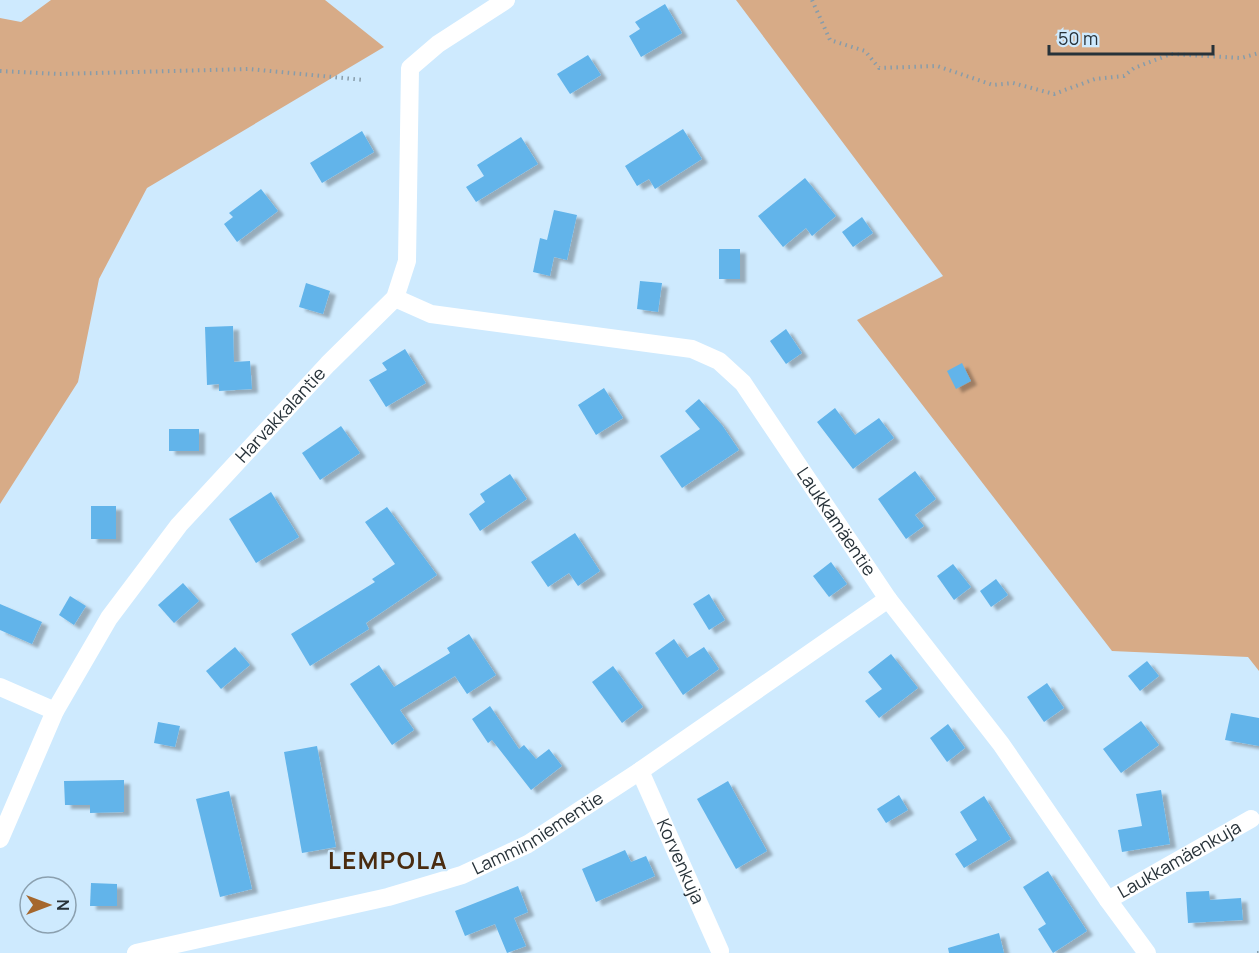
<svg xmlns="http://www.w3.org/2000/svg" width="1259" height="953" font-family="Manrope,sans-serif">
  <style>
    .green { fill: #d7ab87 }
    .building { fill: #62b4ea; filter: url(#shadow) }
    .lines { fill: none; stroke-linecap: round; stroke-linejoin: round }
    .path { stroke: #879caa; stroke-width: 4; stroke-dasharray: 1.5 4.5; stroke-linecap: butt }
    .minor { stroke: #fff; stroke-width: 18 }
    .labels { text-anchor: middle; stroke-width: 4.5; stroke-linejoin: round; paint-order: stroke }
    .street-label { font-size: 18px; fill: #273239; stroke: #ceeafe }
    .district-label { font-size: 24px; font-weight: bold; letter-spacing: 1.5px; fill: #4a2c10; stroke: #ceeafe }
  </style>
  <defs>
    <filter id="shadow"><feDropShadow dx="6" dy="4" stdDeviation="1.5" flood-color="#0004"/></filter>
  </defs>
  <rect width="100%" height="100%" fill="#ceeafe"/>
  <g class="green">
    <path d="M 51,0 L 325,0 L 384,47 L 147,188 L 99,279 L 78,382 L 0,504 L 0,18 L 21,22 Z"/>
    <path d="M 736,0 L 1259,0 L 1259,671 L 1248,657 L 1112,651 L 857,320 L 943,276 Z"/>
  </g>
  <g class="building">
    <path d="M 665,4 L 682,33 L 641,57 L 629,36 L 640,29 L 635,22 Z"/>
    <path d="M 588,55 L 601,75 L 570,94 L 557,74 Z"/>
    <path d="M 683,129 L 702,159 L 655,189 L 649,179 L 637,186 L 625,166 Z"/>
    <path d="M 362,131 L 374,152 L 322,183 L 310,163 Z"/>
    <path d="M 521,137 L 538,164 L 476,202 L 466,187 L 484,176 L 477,165 Z"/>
    <path d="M 805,178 L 836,216 L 812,236 L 806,228 L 783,247 L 758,216 Z"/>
    <path d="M 261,189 L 278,211 L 237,242 L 224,224 L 233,217 L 229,213 Z"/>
    <path d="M 554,210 L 577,215 L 567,260 L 554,257 L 550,276 L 533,272 L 540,238 L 547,240 Z"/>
    <path d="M 862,217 L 873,233 L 853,247 L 842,232 Z"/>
    <rect x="719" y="249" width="21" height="30"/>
    <path d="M 640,281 L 662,283 L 658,312 L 637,309 Z"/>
    <path d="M 306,283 L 330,291 L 323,314 L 299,307 Z"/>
    <path d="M 233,326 L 234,362 L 250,361 L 252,389 L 219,391 L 219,384 L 207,385 L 205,327 Z"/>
    <path d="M 786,329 L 802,353 L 786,364 L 770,341 Z"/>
    <path d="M 405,349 L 426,383 L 386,407 L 369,380 L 387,370 L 382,363 Z"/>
    <path d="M 962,363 L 971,381 L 956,389 L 947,371 Z"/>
    <path d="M 604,388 L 623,418 L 596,435 L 578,405 Z"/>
    <path d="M 699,399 L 722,425 L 739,450 L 682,488 L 660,456 L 700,429 L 685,411 Z"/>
    <path d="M 835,408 L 855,435 L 879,418 L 894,438 L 853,469 L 817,422 Z"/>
    <path d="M 341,426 L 360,453 L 320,480 L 302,453 Z"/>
    <rect x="169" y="429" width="30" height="22"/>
    <path d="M 915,471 L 936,499 L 915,515 L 924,526 L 906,539 L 878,499 Z"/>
    <path d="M 510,474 L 527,499 L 480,531 L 469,514 L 485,502 L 480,494 Z"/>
    <path d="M 271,492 L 299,537 L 256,563 L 229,519 Z"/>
    <rect x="91" y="506" width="25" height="33"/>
    <path d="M 387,507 L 437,575 L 366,623 L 369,629 L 310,666 L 291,634 L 375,582 L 372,579 L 395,564 L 365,522 Z"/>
    <path d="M 575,533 L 600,571 L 578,586 L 569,573 L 548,587 L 531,562 Z"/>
    <path d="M 831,562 L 847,584 L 829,597 L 813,576 Z"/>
    <path d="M 953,564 L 971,587 L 954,600 L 937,576 Z"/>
    <path d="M 996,579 L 1008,595 L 991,607 L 980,591 Z"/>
    <path d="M 183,583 L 199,601 L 174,623 L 158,605 Z"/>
    <path d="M 709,594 L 725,620 L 709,630 L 693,604 Z"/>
    <path d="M 70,596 L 86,606 L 74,625 L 59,615 Z"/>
    <path d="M 0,604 L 42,622 L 32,644 L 0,630 Z"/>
    <path d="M 469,634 L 496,675 L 467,694 L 455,676 L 400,710 L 414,730 L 392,745 L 350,684 L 379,665 L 394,687 L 450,653 L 447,648 Z"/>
    <path d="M 674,639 L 687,658 L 704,647 L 719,669 L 683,695 L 655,653 Z"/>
    <path d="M 235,647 L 250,665 L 221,689 L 206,671 Z"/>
    <path d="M 891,654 L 918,688 L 879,718 L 865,701 L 882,689 L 868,672 Z"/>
    <path d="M 1147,661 L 1159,676 L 1140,691 L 1128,676 Z"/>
    <path d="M 613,666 L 643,707 L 622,723 L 592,682 Z"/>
    <path d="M 1047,683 L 1064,708 L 1044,722 L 1027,697 Z"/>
    <path d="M 490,706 L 519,749 L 524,745 L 536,759 L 549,749 L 562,766 L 531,790 L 492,740 L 488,743 L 472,719 Z"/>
    <path d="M 1231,713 L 1259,718 L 1259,746 L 1225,740 Z"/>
    <path d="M 1141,721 L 1159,745 L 1121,773 L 1103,749 Z"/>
    <path d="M 158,722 L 180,726 L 175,747 L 154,743 Z"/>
    <path d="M 948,724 L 965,748 L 947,762 L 930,738 Z"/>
    <path d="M 317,746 L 336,847 L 302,853 L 284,752 Z"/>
    <path d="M 124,780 L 124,812 L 90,813 L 90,805 L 65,805 L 64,781 Z"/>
    <path d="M 728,781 L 767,851 L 736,869 L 697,799 Z"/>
    <path d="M 1161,790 L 1170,844 L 1122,852 L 1118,830 L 1142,826 L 1136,794 Z"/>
    <path d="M 229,791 L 252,889 L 220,897 L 196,799 Z"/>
    <path d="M 899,795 L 908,810 L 886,823 L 877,809 Z"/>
    <path d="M 984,796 L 1011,839 L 964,868 L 955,854 L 977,840 L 960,812 Z"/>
    <path d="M 625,850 L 631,862 L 646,856 L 655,876 L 596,902 L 582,869 Z"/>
    <path d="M 1048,871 L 1087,931 L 1053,953 L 1038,929 L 1046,924 L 1023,887 Z"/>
    <path d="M 91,883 L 117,884 L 117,906 L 90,906 Z"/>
    <path d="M 518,886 L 528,912 L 514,918 L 526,946 L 507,953 L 495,924 L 465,936 L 455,911 Z"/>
    <path d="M 1209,891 L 1210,900 L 1241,898 L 1243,920 L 1188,923 L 1186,892 Z"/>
    <path d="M 999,933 L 1004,953 L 949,953 L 948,948 Z"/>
  </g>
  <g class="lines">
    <g class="path">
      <path d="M 812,0 L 830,40 L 865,51 L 879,68 L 937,66 L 993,85 L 1013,83 L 1054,94 L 1095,79 L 1124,76 L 1134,68 L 1171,54 L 1241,58 L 1259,53"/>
      <path d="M 0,71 L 59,74 L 249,69 L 364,80"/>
      <path d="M 1257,953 L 1259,953"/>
    </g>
    <g class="minor">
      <path id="s1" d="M 395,298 L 431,314 L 692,349 L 719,361 L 743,383 L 888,599 L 1001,744 L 1108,900 L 1147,953"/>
      <path d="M 0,687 L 55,711"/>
      <path id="s2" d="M 640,771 L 720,951"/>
      <path id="s3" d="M 0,839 L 55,711 L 109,618 L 179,525 L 328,364 L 395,298 L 407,261 L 410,68 L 438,44 L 506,0"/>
      <path id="s4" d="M 1108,900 L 1251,819"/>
      <path id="s5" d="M 136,953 L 388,897 L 462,875 L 528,844 L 640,771 L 888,599"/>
    </g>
  </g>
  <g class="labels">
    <g class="street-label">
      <text dy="6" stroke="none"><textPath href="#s3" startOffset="513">Harvakkalantie</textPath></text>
      <text dy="6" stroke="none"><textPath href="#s1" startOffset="532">Laukkamäentie</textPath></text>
      <text dy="6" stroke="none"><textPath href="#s5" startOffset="422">Lamminniementie</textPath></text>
      <text dy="6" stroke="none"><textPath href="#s4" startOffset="82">Laukkamäenkuja</textPath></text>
      <text dy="6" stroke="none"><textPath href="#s2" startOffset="99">Korvenkuja</textPath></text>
    </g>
    <g class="district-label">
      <text x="388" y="869">LEMPOLA</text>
    </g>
  </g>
  <g transform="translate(48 905) rotate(90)"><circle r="28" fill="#ceeafe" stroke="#8ba0af" stroke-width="1.5"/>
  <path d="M0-4.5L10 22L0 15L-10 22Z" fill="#a5672d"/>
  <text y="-9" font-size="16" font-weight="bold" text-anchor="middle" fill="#273239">N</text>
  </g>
  <path d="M1049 45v9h164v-9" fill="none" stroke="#273239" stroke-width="3"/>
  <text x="1058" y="45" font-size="18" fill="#273239" stroke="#ceeafe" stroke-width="4.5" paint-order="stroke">50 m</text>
</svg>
